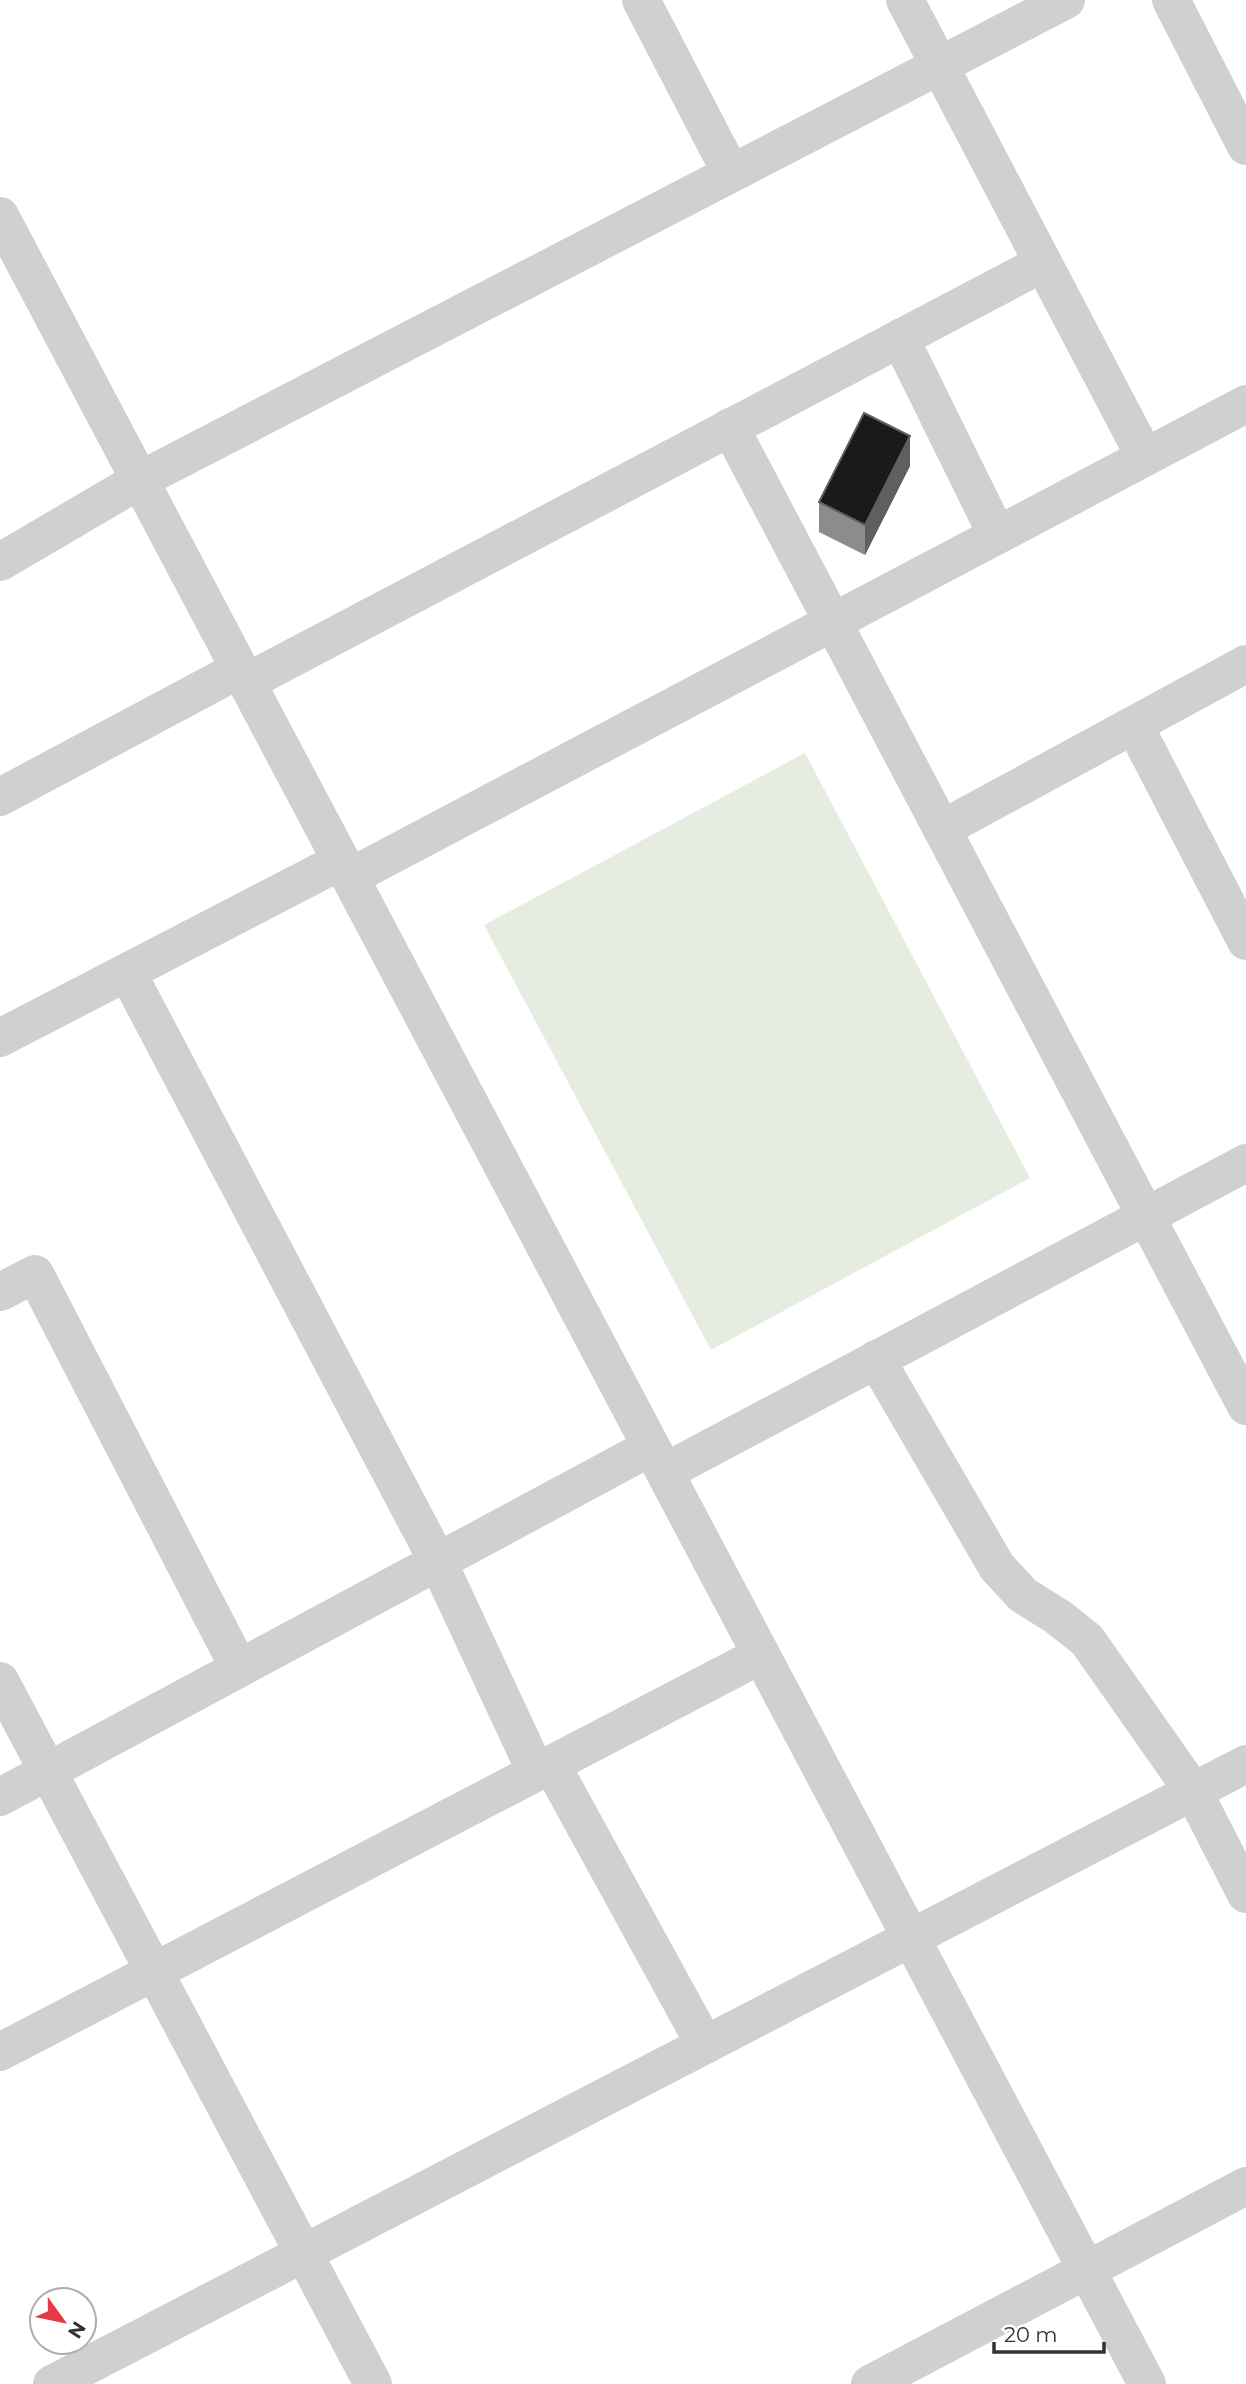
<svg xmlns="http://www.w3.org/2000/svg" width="1246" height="2384" font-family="Montserrat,sans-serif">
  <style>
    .green { fill: #e6ecdf }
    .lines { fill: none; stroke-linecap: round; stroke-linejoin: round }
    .minor { stroke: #d0d0d0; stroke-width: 38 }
    .wall { fill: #8c8c8c }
    .shaded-wall { fill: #5f5f5f }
    .building { fill: #1a1a1a; stroke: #5f5f5f; stroke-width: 2 }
  </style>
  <rect width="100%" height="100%" fill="#fff"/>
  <path class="green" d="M 805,753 L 1030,1178 L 711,1350 L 484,925 Z"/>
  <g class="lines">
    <g class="minor">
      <path d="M 641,0 L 731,173"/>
      <path d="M 905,0 L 1145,457"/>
      <path d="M 1171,0 L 1246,146"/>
      <path d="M 0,216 L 1147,2384"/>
      <path d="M 900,338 L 997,535"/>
      <path d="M 730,427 L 1246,1406"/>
      <path d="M 0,562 L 140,480 L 1066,0"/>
      <path d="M 247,682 L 1043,263"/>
      <path d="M 1134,725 L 1246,941"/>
      <path d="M 0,797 L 240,669"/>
      <path d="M 942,829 L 1246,664"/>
      <path d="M 350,877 L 1246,404"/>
      <path d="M 127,972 L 438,1562 L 536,1772"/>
      <path d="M 0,1038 L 341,861"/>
      <path d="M 0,1292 L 35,1274 L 239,1668"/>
      <path d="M 876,1359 L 997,1567 L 1023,1595 L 1058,1617 L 1087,1640 L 1193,1791 L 1246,1894"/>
      <path d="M 665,1472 L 1246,1163"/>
      <path d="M 0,1681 L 373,2384"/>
      <path d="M 551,1764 L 705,2045"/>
      <path d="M 0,1797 L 651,1447"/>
      <path d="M 0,2052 L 761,1655"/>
      <path d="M 52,2384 L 1246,1764"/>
      <path d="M 870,2384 L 1246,2186"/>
    </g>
  </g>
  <path class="wall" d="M 910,466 L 865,555 L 819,532 L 819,502 Z"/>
  <path class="shaded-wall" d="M 910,436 L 910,466 L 865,555 L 865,525 Z"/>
  <path class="building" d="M 864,413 L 910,436 L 865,525 L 819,502 Z"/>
  <g transform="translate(63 2321) rotate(123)"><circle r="33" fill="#ffffff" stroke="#adadad" stroke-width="2"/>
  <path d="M0-5L12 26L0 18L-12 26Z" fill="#e63946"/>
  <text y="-10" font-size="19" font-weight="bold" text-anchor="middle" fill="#333333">N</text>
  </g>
  <path d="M994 2342v10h110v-10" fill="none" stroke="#333333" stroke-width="3.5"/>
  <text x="1004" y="2342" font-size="21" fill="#333333" stroke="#ffffff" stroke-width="5" paint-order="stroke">20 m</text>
</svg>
